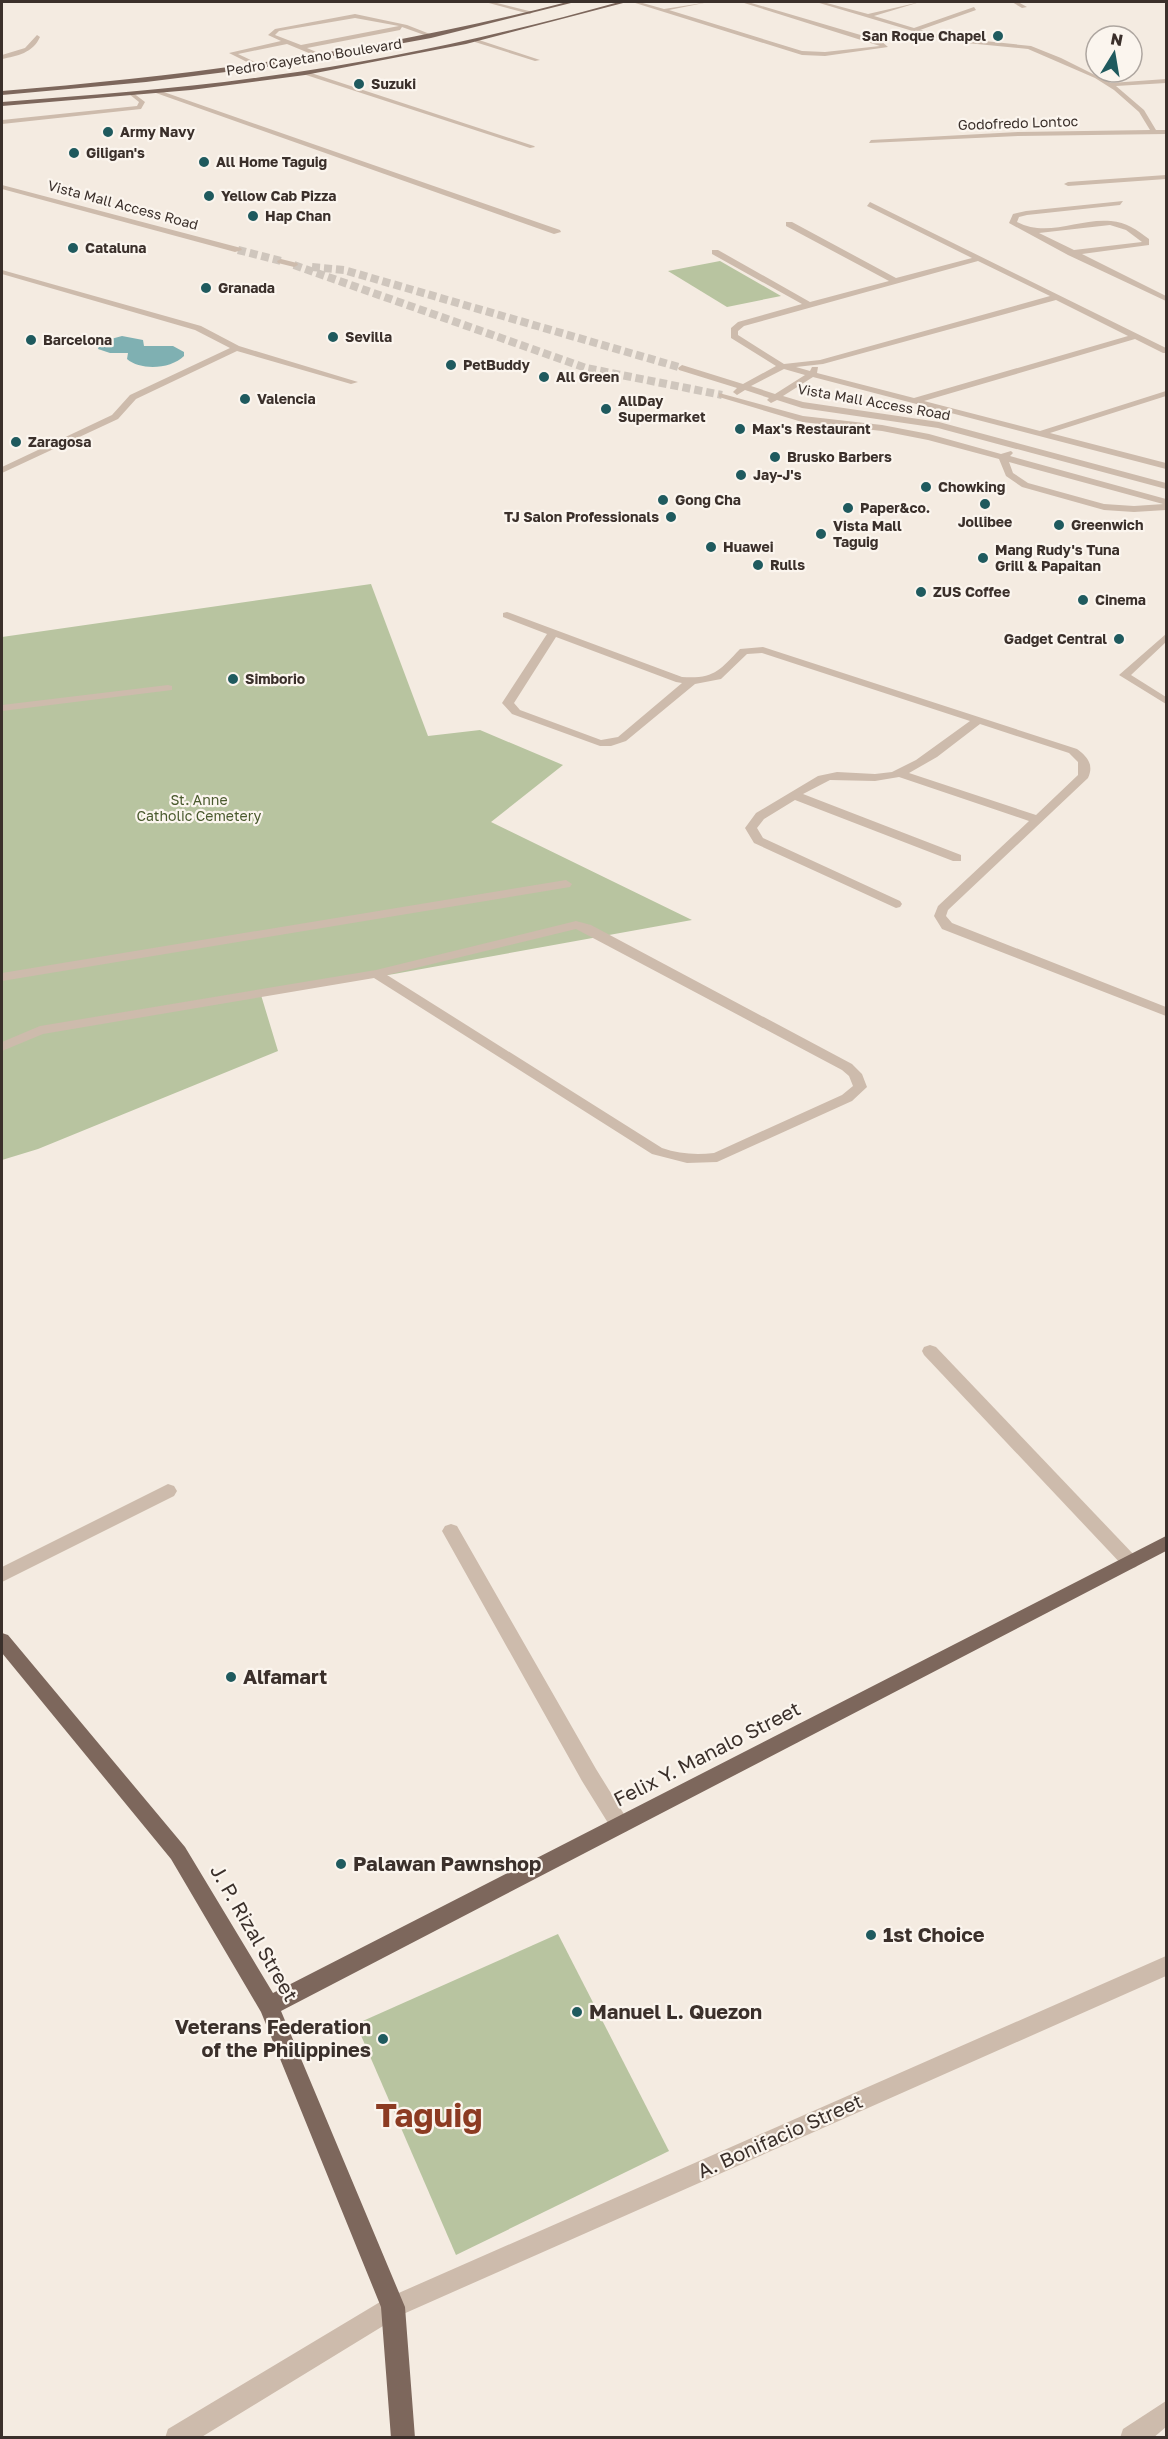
<svg xmlns="http://www.w3.org/2000/svg" width="1168" height="2439" font-family="'Golos Text',sans-serif">
  <style>
    .green { fill: #b8c4a0 }
    .water { fill: #7fb0b2 }
    .lines { fill: none; stroke-linecap: round; stroke-linejoin: round }
    .minor-tunnel { stroke: #cfc6bd; stroke-width: 8; stroke-dasharray: 8 4; stroke-linecap: butt }
    .minor { fill: #cdbbac; fill-rule: evenodd }
    .major { fill: #7d675c; fill-rule: evenodd }
    .poi-dot { fill: #1f5a5e; stroke: #fbf5ee; stroke-width: 2 }
    .labels { text-anchor: middle; stroke-width: 4.5; stroke-linejoin: round; paint-order: stroke }
    .far-poi-label { font-size: 14px; font-weight: bold; fill: #3b302b; stroke: #fbf5ee; text-anchor: start }
    .far-street-label { font-size: 14px; fill: #3b302b; stroke: #fbf5ee }
    .far-park-label { font-size: 14px; fill: #4a5a2e; stroke: #fbf5ee }
    .near-poi-label { font-size: 20px; font-weight: bold; fill: #3b302b; stroke: #fbf5ee; text-anchor: start }
    .near-street-label { font-size: 20px; fill: #3b302b; stroke: #fbf5ee }
    .near-town-label { font-size: 33px; font-weight: bold; fill: #8c3b22; stroke: #fbf5ee }
  </style>
  <rect width="100%" height="100%" fill="#f4ebe1"/>
  <g class="green">
    <path d="M 720,261 L 781,296 L 727,307 L 668,271 Z"/>
    <path d="M 371,584 L 428,736 L 480,730 L 563,765 L 491,822 L 692,920 L 394,974 L 261,995 L 278,1051 L 38,1149 L 2,1160 L 2,637 Z"/>
    <path d="M 558,1934 L 669,2151 L 456,2255 L 356,2024 Z"/>
  </g>
  <path class="water" d="M 122,336 L 143,340 L 144,346 L 173,346 L 184,352 L 184,356 C 171,369 141,371 127,359 L 128,353 L 110,353 L 98,349 L 100,342 Z"/>
  <g class="lines">
    <g class="minor-tunnel">
      <path d="M 238,250 L 281,261"/>
      <path d="M 294,265 L 586,368 L 722,395"/>
      <path d="M 312,267 L 344,270 L 682,368"/>
    </g>
    <g class="minor">
      <path d="M 485,2 L 493,2 L 533,12 L 530,14 Z"/>
      <path d="M 632,2 L 639,2 L 664,9 L 709,2 L 669,10 L 802,51 L 825,52 L 880,46 L 741,2 L 748,2 L 881,41 L 888,47 L 825,56 L 802,55 Z"/>
      <path d="M 816,2 L 823,2 L 868,14 L 920,2 L 874,16 L 914,28 L 974,7 L 976,10 L 920,30 L 946,37 L 1031,46 L 1061,58 L 1111,83 L 1166,79 L 1166,83 L 1116,86 L 1144,110 L 1156,130 L 1166,130 L 1166,134 L 1018,136 L 869,143 L 871,140 L 1018,132 L 1150,130 L 1139,112 L 1114,90 L 1095,78 L 1028,49 L 946,41 Z"/>
      <path d="M 1012,2 L 1018,2 L 1027,7 L 1022,8 Z"/>
      <path d="M 355,14 L 407,25 L 435,36 L 430,37 L 402,27 L 400,30 L 307,48 L 323,55 L 321,58 L 287,44 L 238,54 L 261,65 L 259,68 L 229,53 L 281,41 L 268,35 L 275,29 ZM 355,18 L 399,26 L 301,45 L 275,35 L 279,31 Z"/>
      <path d="M 37,35 L 40,37 C 33,53 17,56 2,59 L 2,55 L 25,48 Z"/>
      <path d="M 475,40 L 479,40 L 540,60 L 535,61 L 475,42 Z"/>
      <path d="M 305,71 L 534,146 L 535,147 L 530,148 L 303,74 Z"/>
      <path d="M 158,90 L 560,230 L 561,232 L 554,234 L 156,93 Z"/>
      <path d="M 132,92 L 145,102 L 141,109 L 2,124 L 2,120 L 137,106 L 139,102 L 129,94 Z"/>
      <path d="M 1166,175 L 1166,179 L 1068,186 L 1064,184 L 1068,182 Z"/>
      <path d="M 2,185 L 241,248 L 242,250 L 235,252 L 2,189 Z"/>
      <path d="M 1123,201 L 1120,205 L 1027,215 L 1019,217 L 1017,222 C 1048,238 1078,218 1111,221 C 1126,222 1137,230 1149,239 L 1149,245 L 1082,254 L 1166,296 L 1166,301 L 1068,255 L 1009,223 L 1013,214 L 1026,211 ZM 1110,225 L 1126,230 L 1142,242 L 1074,250 L 1039,233 Z"/>
      <path d="M 870,202 L 1166,348 L 1166,353 L 1163,353 L 1135,339 L 924,401 L 1040,431 L 1166,391 L 1166,396 L 1050,433 L 1166,463 L 1166,469 L 813,377 L 783,396 L 803,402 L 939,422 L 1166,483 L 1166,489 L 938,428 L 802,408 L 777,400 L 771,403 L 767,400 L 769,398 L 745,390 L 737,395 L 733,392 L 737,388 L 679,370 L 678,368 L 682,365 L 743,384 L 776,366 L 731,338 L 731,328 L 738,322 L 802,304 L 712,254 L 712,250 L 718,250 L 810,302 L 889,281 L 786,226 L 786,222 L 792,222 L 896,278 L 972,258 L 867,206 ZM 978,261 L 1050,296 L 820,360 L 784,364 L 738,335 L 738,331 L 744,326 ZM 1056,300 L 1128,336 L 914,398 L 817,373 L 818,367 L 812,367 L 810,371 L 796,367 L 823,364 ZM 784,369 L 805,375 L 775,394 L 751,386 Z"/>
      <path d="M 281,259 L 297,263 L 298,265 L 294,267 L 278,263 L 277,261 Z"/>
      <path d="M 2,270 L 201,326 L 239,346 L 358,382 L 351,384 L 237,351 L 136,399 L 118,419 L 2,473 L 2,467 L 112,415 L 130,395 L 230,348 L 195,330 L 2,274 Z"/>
      <path d="M 719,393 L 803,416 L 882,425 L 929,434 L 1001,454 L 1011,451 L 1013,453 L 1010,456 L 1166,499 L 1166,510 L 1134,512 L 1104,510 L 1022,487 L 1006,476 L 999,459 L 928,440 L 882,431 L 802,422 L 719,397 ZM 1009,462 L 1163,504 L 1164,504 L 1134,506 L 1104,504 L 1028,483 L 1013,473 Z"/>
      <path d="M 507,612 L 682,677 C 714,679 719,671 740,649 L 763,647 L 1077,749 C 1088,757 1094,765 1088,778 L 948,910 L 946,916 L 952,923 L 1166,1007 L 1166,1016 L 942,929 L 934,916 L 938,906 L 1029,821 L 899,777 L 875,781 L 830,780 L 803,794 L 961,855 L 961,861 L 953,861 L 795,800 L 764,819 L 757,828 L 763,838 L 900,901 L 902,904 L 900,907 L 896,908 L 754,843 L 745,828 L 756,813 L 818,776 L 837,772 L 875,774 L 892,772 L 916,760 L 970,721 L 762,653 L 747,654 L 721,679 L 695,684 L 626,741 L 611,746 L 600,746 L 512,714 L 502,703 L 547,634 L 503,617 L 503,613 ZM 556,637 L 676,682 L 682,683 L 618,737 L 601,740 L 520,710 L 514,703 ZM 980,724 L 1069,753 L 1078,762 L 1078,775 L 1036,815 L 909,773 L 937,757 Z"/>
      <path d="M 1166,634 L 1166,642 L 1131,675 L 1166,697 L 1166,704 L 1119,675 Z"/>
      <path d="M 168,685 L 172,686 L 172,690 L 2,711 L 2,705 Z"/>
      <path d="M 566,880 L 572,884 L 570,887 L 2,981 L 2,973 Z"/>
      <path d="M 576,921 L 591,925 L 852,1064 L 862,1074 L 867,1087 L 852,1101 L 717,1162 L 687,1163 L 652,1154 L 374,978 L 43,1034 L 2,1051 L 2,1042 L 40,1026 L 376,970 ZM 576,929 L 842,1070 L 849,1076 L 853,1086 L 842,1095 L 714,1153 C 696,1155 679,1154 662,1148 L 387,975 Z"/>
      <path d="M 930,1345 L 936,1347 L 1136,1557 L 1139,1562 L 1136,1567 L 1130,1569 L 1124,1567 L 924,1355 L 922,1351 L 924,1347 Z"/>
      <path d="M 168,1484 L 174,1486 L 177,1491 L 174,1496 L 2,1582 L 2,1567 Z"/>
      <path d="M 451,1524 L 457,1526 L 596,1769 L 627,1819 L 630,1825 L 627,1831 L 620,1834 L 613,1831 L 582,1781 L 442,1531 L 445,1526 Z"/>
      <path d="M 1166,1956 L 1166,1976 L 401,2315 L 200,2438 L 165,2438 L 168,2429 L 385,2299 Z"/>
      <path d="M 1166,2401 L 1166,2427 L 1153,2438 L 1120,2438 L 1123,2429 Z"/>
    </g>
    <g class="major">
      <path d="M 567,2 L 575,2 L 431,38 L 289,64 L 146,82 L 2,95 L 2,91 C 193,76 381,50 567,2 Z"/>
      <path d="M 619,2 L 627,2 L 466,44 L 305,75 L 191,90 L 2,106 L 2,102 C 91,95 180,89 269,76 C 387,60 504,34 619,2 Z"/>
      <path d="M 1166,1536 L 1166,1551 L 281,2011 L 405,2307 L 415,2438 L 391,2438 L 381,2307 L 261,2012 L 171,1859 L 2,1653 L 2,1633 L 8,1635 L 185,1847 L 273,1993 Z"/>
    </g>
  </g>
  <g class="poi-dot">
    <circle cx="998" cy="36" r="6"/>
    <circle cx="359" cy="84" r="6"/>
    <circle cx="108" cy="132" r="6"/>
    <circle cx="74" cy="153" r="6"/>
    <circle cx="204" cy="162" r="6"/>
    <circle cx="209" cy="196" r="6"/>
    <circle cx="253" cy="216" r="6"/>
    <circle cx="73" cy="248" r="6"/>
    <circle cx="206" cy="288" r="6"/>
    <circle cx="333" cy="337" r="6"/>
    <circle cx="31" cy="340" r="6"/>
    <circle cx="451" cy="365" r="6"/>
    <circle cx="544" cy="377" r="6"/>
    <circle cx="245" cy="399" r="6"/>
    <circle cx="606" cy="409" r="6"/>
    <circle cx="740" cy="429" r="6"/>
    <circle cx="16" cy="442" r="6"/>
    <circle cx="775" cy="457" r="6"/>
    <circle cx="741" cy="475" r="6"/>
    <circle cx="926" cy="487" r="6"/>
    <circle cx="663" cy="500" r="6"/>
    <circle cx="985" cy="504" r="6"/>
    <circle cx="848" cy="508" r="6"/>
    <circle cx="671" cy="517" r="6"/>
    <circle cx="1059" cy="525" r="6"/>
    <circle cx="821" cy="534" r="6"/>
    <circle cx="711" cy="547" r="6"/>
    <circle cx="983" cy="558" r="6"/>
    <circle cx="758" cy="565" r="6"/>
    <circle cx="921" cy="592" r="6"/>
    <circle cx="1083" cy="600" r="6"/>
    <circle cx="1119" cy="639" r="6"/>
    <circle cx="233" cy="679" r="6"/>
    <circle cx="231" cy="1677" r="6"/>
    <circle cx="341" cy="1864" r="6"/>
    <circle cx="871" cy="1935" r="6"/>
    <circle cx="577" cy="2012" r="6"/>
    <circle cx="383" cy="2039" r="6"/>
  </g>
  <g class="labels">
    <g class="far-poi-label">
      <text x="986" y="41" text-anchor="end">San Roque Chapel</text>
      <text x="371" y="89">Suzuki</text>
      <text x="120" y="137">Army Navy</text>
      <text x="86" y="158">Giligan's</text>
      <text x="216" y="167">All Home Taguig</text>
      <text x="221" y="201">Yellow Cab Pizza</text>
      <text x="265" y="221">Hap Chan</text>
      <text x="85" y="253">Cataluna</text>
      <text x="218" y="293">Granada</text>
      <text x="345" y="342">Sevilla</text>
      <text x="43" y="345">Barcelona</text>
      <text x="463" y="370">PetBuddy</text>
      <text x="556" y="382">All Green</text>
      <text x="257" y="404">Valencia</text>
      <text x="618" y="406">AllDay<tspan x="618" dy="16">Supermarket</tspan></text>
      <text x="752" y="434">Max's Restaurant</text>
      <text x="28" y="447">Zaragosa</text>
      <text x="787" y="462">Brusko Barbers</text>
      <text x="753" y="480">Jay-J's</text>
      <text x="938" y="492">Chowking</text>
      <text x="675" y="505">Gong Cha</text>
      <text x="860" y="513">Paper&amp;co.</text>
      <text x="659" y="522" text-anchor="end">TJ Salon Professionals</text>
      <text x="985" y="527" text-anchor="middle">Jollibee</text>
      <text x="1071" y="530">Greenwich</text>
      <text x="833" y="531">Vista Mall<tspan x="833" dy="16">Taguig</tspan></text>
      <text x="723" y="552">Huawei</text>
      <text x="995" y="555">Mang Rudy's Tuna<tspan x="995" dy="16">Grill &amp; Papaitan</tspan></text>
      <text x="770" y="570">Rulls</text>
      <text x="933" y="597">ZUS Coffee</text>
      <text x="1095" y="605">Cinema</text>
      <text x="1107" y="644" text-anchor="end">Gadget Central</text>
      <text x="245" y="684">Simborio</text>
    </g>
    <g class="far-street-label">
      <text transform="translate(314 57) rotate(-9)" y="5">Pedro Cayetano Boulevard</text>
      <text transform="translate(1018 123) rotate(-2)" y="5">Godofredo Lontoc</text>
      <text transform="translate(123 205) rotate(15)" y="5">Vista Mall Access Road</text>
      <text transform="translate(874 402) rotate(10)" y="5">Vista Mall Access Road</text>
    </g>
    <g class="far-park-label">
      <text x="199" y="805">St. Anne<tspan x="199" dy="16">Catholic Cemetery</tspan></text>
    </g>
    <g class="near-poi-label">
      <text x="243" y="1684">Alfamart</text>
      <text x="353" y="1871">Palawan Pawnshop</text>
      <text x="883" y="1942">1st Choice</text>
      <text x="589" y="2019">Manuel L. Quezon</text>
      <text x="371" y="2034" text-anchor="end">Veterans Federation<tspan x="371" dy="23">of the Philippines</tspan></text>
    </g>
    <g class="near-street-label">
      <text transform="translate(707 1754) rotate(-27)" y="7">Felix Y. Manalo Street</text>
      <text transform="translate(254 1933) rotate(60)" y="7">J. P. Rizal Street</text>
      <text transform="translate(780 2136) rotate(-24)" y="7">A. Bonifacio Street</text>
    </g>
    <g class="near-town-label">
      <text x="429" y="2127">Taguig</text>
    </g>
  </g>
  <rect width="1168" height="2439" fill="none" stroke="#3b302b" stroke-width="6"/>
  <g transform="translate(1114 54) rotate(11)"><circle r="28" fill="#fbf5ee" stroke="#aea6a0" stroke-width="1.5"/>
  <path d="M0-4.5L10 22L0 15L-10 22Z" fill="#1f5a5e"/>
  <text y="-9" font-size="16" font-weight="bold" text-anchor="middle" fill="#3b302b">N</text>
  </g>
</svg>
